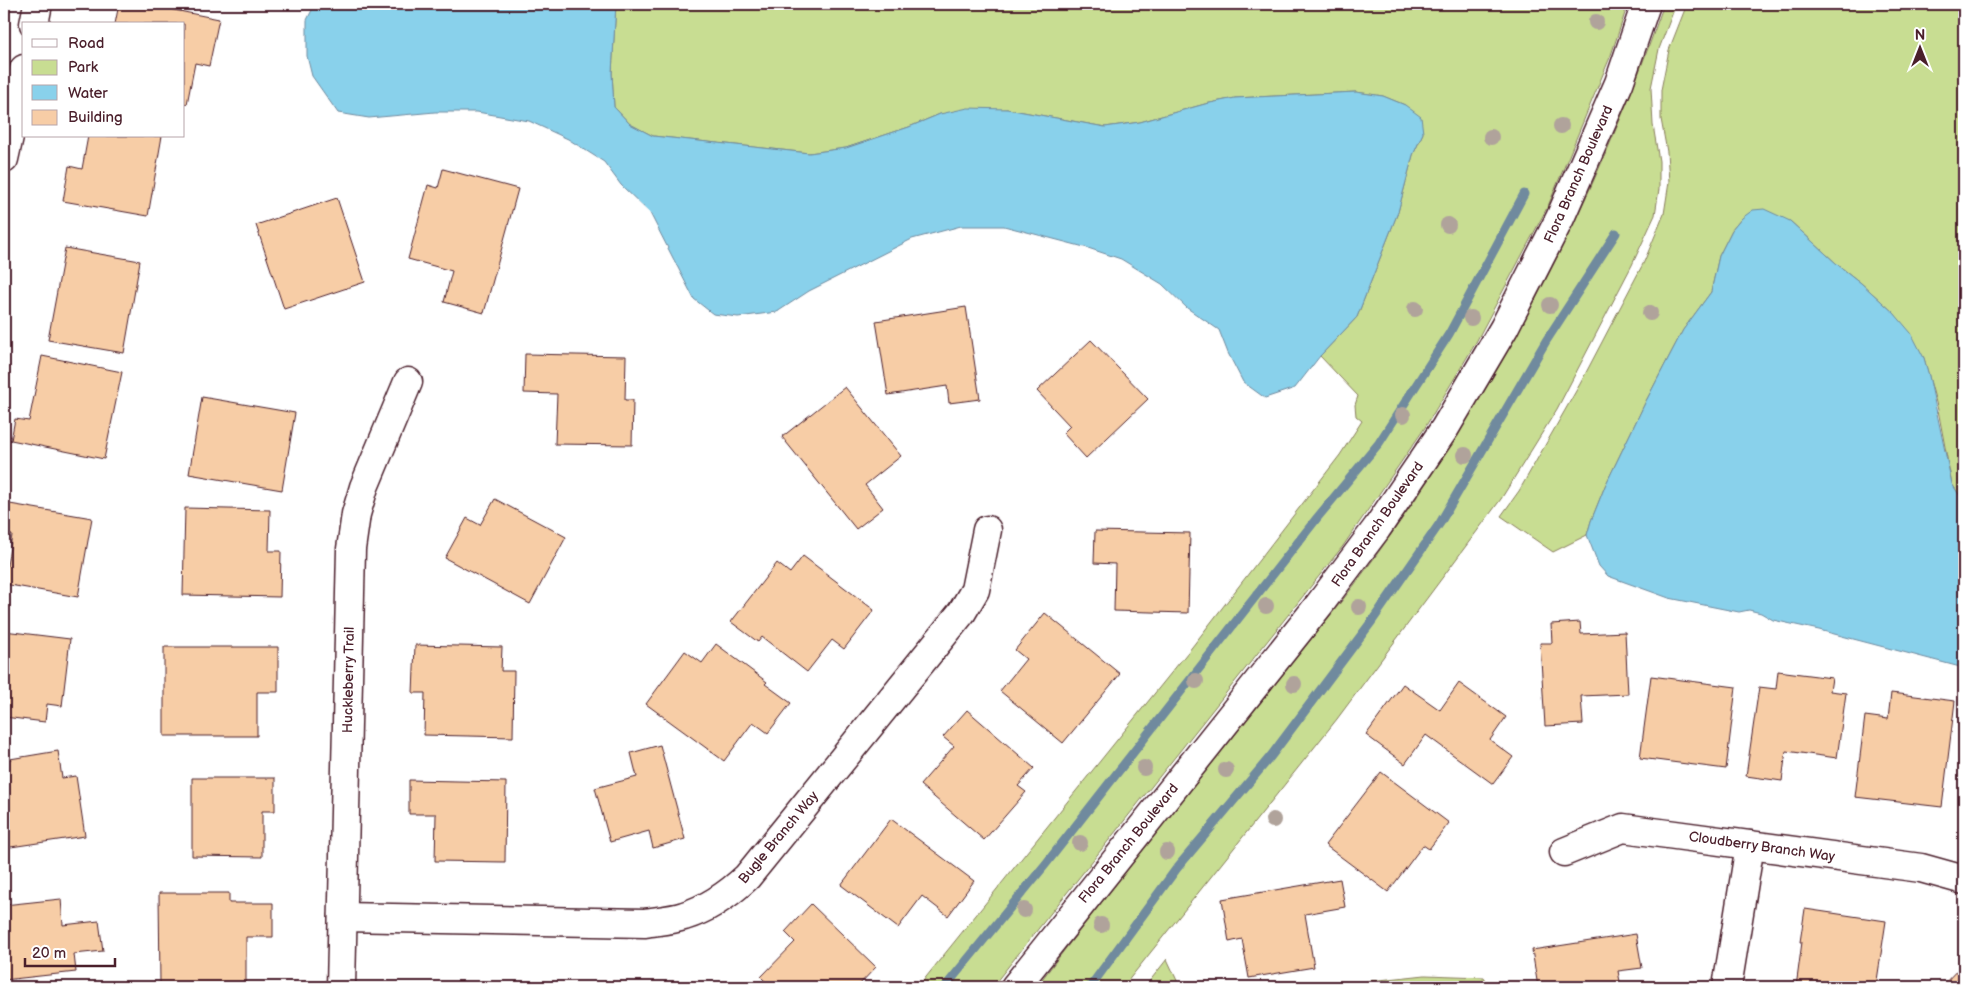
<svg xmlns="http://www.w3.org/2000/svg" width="1968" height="991" font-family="'Balsamiq Sans',sans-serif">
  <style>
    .green { fill: #c8dd92; stroke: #897e5e }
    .water { fill: #89d1eb; stroke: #708a9e }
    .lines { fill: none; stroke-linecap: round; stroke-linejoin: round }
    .stream { stroke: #708a9e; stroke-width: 9 }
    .building { fill: #f7cda6; stroke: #4a1f2b }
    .street-casing { stroke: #4a1f2b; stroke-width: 31 }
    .secondary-casing { stroke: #4a1f2b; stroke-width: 31 }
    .street { stroke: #fff; stroke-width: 28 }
    .secondary { stroke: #fff; stroke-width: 28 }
    .tree { fill: #b0a39b }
    .labels { text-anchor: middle; stroke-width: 4.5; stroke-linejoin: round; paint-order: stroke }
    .street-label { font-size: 14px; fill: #4a1f2b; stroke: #fff }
  </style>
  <rect width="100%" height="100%" fill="#fff"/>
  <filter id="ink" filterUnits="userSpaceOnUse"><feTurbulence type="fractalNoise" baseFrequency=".02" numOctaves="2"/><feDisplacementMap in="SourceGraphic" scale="10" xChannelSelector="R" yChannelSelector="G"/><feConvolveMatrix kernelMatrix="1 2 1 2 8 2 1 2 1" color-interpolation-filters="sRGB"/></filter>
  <g filter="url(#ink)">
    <g class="green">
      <path d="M 616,4 L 1628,4 L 1611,55 L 1548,206 L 1475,344 L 1424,429 L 1343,546 L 992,987 L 918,987 L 1192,647 L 1340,455 L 1362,421 L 1356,416 L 1355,405 L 1358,396 L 1320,356 L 1357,317 L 1398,212 L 1413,155 L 1423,133 L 1405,105 L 1383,96 L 1356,92 L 1235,98 L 1205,104 L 1140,122 L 1105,127 L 1007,109 L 940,114 L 909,127 L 846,148 L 809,153 L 653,136 L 630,124 L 614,107 L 612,73 Z"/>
      <path d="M 1664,4 L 1676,4 L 1659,49 L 1651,88 L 1653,125 L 1659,161 L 1659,189 L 1655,215 L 1632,265 L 1557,409 L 1501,499 L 1337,719 L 1123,987 L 1036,987 C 1119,878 1207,771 1292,663 C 1319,629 1347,596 1372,561 C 1496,391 1595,203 1664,4 Z"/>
      <path d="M 1687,4 L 1964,4 L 1964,502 L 1952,484 L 1938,410 L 1924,358 L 1894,313 L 1861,283 L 1838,265 L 1790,221 L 1742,218 L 1732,230 L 1719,256 L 1711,292 L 1683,330 L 1646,401 L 1605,486 L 1591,521 L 1587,535 L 1553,552 L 1501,516 L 1519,491 L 1580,384 L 1644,262 L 1664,214 L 1669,182 L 1667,152 L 1661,119 L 1661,90 L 1669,50 Z"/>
      <path d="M 1167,959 L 1180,987 L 1145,987 Z"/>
      <path d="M 1425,975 L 1484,977 L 1490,987 L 1315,987 Z"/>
    </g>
    <g class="water">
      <path d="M 315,4 L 616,4 L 612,73 L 614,107 L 630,124 L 653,136 L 809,153 L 846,148 L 909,127 L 940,114 L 968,108 L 1007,109 L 1105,127 L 1140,122 L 1205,104 L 1235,98 L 1356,92 L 1383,96 L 1405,105 L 1421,117 L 1423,133 L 1413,155 L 1398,212 L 1357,317 L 1320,356 L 1295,388 L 1265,398 L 1243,382 L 1228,353 L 1219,330 L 1187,308 L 1162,284 L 1121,259 L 1088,248 L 1004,226 L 961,226 L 912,239 L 809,291 L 777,312 L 738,317 L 713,314 L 694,299 L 650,213 L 621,185 L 604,162 L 568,139 L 529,121 L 477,112 L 435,112 L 369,118 L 338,113 L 312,76 L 307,56 L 307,20 Z"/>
      <path d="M 1764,209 L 1790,221 L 1838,265 L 1861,283 L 1894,313 L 1911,333 L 1924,358 L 1929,376 L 1952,484 L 1964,502 L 1964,668 L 1819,630 L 1773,620 L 1761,613 L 1749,610 L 1739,612 L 1669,598 L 1608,576 L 1599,566 L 1587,535 L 1591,521 L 1605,486 L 1646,401 L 1683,330 L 1711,292 L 1719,256 L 1732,230 L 1742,218 L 1753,210 Z"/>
    </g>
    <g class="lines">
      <g class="stream">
        <path d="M 945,987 L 1045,865 L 1317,518 L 1379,443 L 1449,334 L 1524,194"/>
        <path d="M 1090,987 L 1177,868 L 1271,756 L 1372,621 L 1440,523 L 1546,341 L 1616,233"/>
      </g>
    </g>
    <g class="building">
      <path d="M 119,4 L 144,4 L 219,19 L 209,66 L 195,63 L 187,104 L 184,103 L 184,24 L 115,24 Z"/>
      <path d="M 88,136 L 162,136 L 148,216 L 63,201 L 69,166 L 82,169 Z"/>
      <path d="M 443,169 L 518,189 L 484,313 L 444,302 L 452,271 L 408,259 L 428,185 L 438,188 Z"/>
      <path d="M 337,198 L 365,282 L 284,309 L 256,225 Z"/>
      <path d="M 65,248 L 140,261 L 124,353 L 48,340 Z"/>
      <path d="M 966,307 L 980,399 L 949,403 L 947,386 L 888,395 L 876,321 Z"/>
      <path d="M 1091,340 L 1148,399 L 1086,458 L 1063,433 L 1070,426 L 1037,391 Z"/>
      <path d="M 525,354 L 626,356 L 625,400 L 633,400 L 632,445 L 555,444 L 557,394 L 524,393 Z"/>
      <path d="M 42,356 L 122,372 L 104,459 L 11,440 L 15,419 L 29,421 Z"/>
      <path d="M 845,387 L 901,456 L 865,485 L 883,508 L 856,529 L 782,437 Z"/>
      <path d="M 202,397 L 295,413 L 282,490 L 189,474 Z"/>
      <path d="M 495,499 L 566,537 L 530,604 L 445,558 L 467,518 L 480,525 Z"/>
      <path d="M 4,503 L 92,518 L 78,597 L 4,584 L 12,535 L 4,534 Z"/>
      <path d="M 185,508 L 270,510 L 269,551 L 281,551 L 280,597 L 183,595 Z"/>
      <path d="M 1095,531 L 1190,533 L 1188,613 L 1114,611 L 1115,564 L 1094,563 Z"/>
      <path d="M 803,556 L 874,610 L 844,649 L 832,640 L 807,672 L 762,637 L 758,642 L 731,622 L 777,563 L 790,573 Z"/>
      <path d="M 1045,613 L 1120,674 L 1063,743 L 1000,691 L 1026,659 L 1015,650 Z"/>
      <path d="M 1580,622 L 1581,634 L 1625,632 L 1628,694 L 1581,696 L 1583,724 L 1545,726 L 1540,643 L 1552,643 L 1551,624 Z"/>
      <path d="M 4,631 L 70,639 L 62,706 L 47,704 L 45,722 L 4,717 Z"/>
      <path d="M 716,644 L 767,682 L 765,684 L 791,703 L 768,733 L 753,722 L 724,761 L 646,704 L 685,651 L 702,663 Z"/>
      <path d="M 415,645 L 502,647 L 501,671 L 514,671 L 513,737 L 424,735 L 425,693 L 413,693 Z"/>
      <path d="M 164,647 L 278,647 L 278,692 L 257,692 L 257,736 L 164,736 Z"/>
      <path d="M 1778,671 L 1832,678 L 1830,691 L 1846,693 L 1837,758 L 1786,751 L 1782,781 L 1746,776 L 1759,687 L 1776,689 Z"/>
      <path d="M 1651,676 L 1736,687 L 1726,769 L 1640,758 Z"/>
      <path d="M 1459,683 L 1506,717 L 1490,740 L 1513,757 L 1493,784 L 1426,735 L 1405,764 L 1366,735 L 1403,684 L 1440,710 Z"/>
      <path d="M 1891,693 L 1955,701 L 1942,807 L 1855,797 L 1865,716 L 1888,719 Z"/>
      <path d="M 967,710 L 1034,768 L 1018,786 L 1026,792 L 984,840 L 920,785 L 954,746 L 943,737 Z"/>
      <path d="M 660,745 L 685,839 L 653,848 L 649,831 L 610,842 L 595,788 L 637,777 L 631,753 Z"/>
      <path d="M 58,751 L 62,778 L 76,776 L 85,836 L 4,848 L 4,760 Z"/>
      <path d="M 1381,772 L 1449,823 L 1429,849 L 1423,845 L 1388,892 L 1325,845 Z"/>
      <path d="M 192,778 L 275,778 L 275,811 L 262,811 L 262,857 L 192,856 Z"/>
      <path d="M 409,780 L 506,782 L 505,862 L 435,861 L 436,814 L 409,814 Z"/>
      <path d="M 1964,794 L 1964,812 L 1959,810 Z"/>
      <path d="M 891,819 L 974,881 L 948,916 L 922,896 L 898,928 L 841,885 Z"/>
      <path d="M 1340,879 L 1345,907 L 1305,914 L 1314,967 L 1249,978 L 1242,939 L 1229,942 L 1222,899 Z"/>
      <path d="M 159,893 L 229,893 L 229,903 L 273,903 L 273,937 L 246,937 L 246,984 L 160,984 Z"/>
      <path d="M 61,899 L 63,925 L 99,921 L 103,951 L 74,954 L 76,972 L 4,980 L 4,905 Z"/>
      <path d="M 811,904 L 876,967 L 857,987 L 771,987 L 761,977 L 795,942 L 785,932 Z"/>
      <path d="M 1805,909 L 1886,921 L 1876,987 L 1796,987 L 1802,942 L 1800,942 Z"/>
      <path d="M 1636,934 L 1642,968 L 1618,971 L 1621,987 L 1538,987 L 1532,950 Z"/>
      <path d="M 1964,963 L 1964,987 L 1941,987 Z"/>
      <rect x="540" y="985" width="33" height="2"/>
    </g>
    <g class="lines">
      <g class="street-casing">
        <g id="street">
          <path d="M 34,24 L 38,4"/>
          <path d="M 4,159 L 24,69"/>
          <path d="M 1564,852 L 1623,828 L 1921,868 L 1964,880"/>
          <path d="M 343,917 L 645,923 C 657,921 672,920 684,916 C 707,909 729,894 747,877 L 962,612 L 975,590 L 987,530"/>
          <path d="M 341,987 L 351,549 L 356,514 L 364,487 L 408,382"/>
          <path d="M 1727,987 L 1750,845"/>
        </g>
      </g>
      <g class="secondary-casing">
        <path id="secondary" d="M 1015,987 L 1319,605 L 1377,528 L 1445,428 L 1504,328 L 1560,218 L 1619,83 L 1646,4"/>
      </g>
      <use href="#street" class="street"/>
      <use href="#secondary" class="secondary"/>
    </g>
    <g class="tree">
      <circle cx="1596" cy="22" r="8"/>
      <circle cx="1561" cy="126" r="8"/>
      <circle cx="1491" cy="137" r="8"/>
      <circle cx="1448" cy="225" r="8"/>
      <circle cx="1550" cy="305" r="8"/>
      <circle cx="1415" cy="309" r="8"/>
      <circle cx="1650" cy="313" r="8"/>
      <circle cx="1471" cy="318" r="8"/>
      <circle cx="1403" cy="415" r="8"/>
      <circle cx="1465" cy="455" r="8"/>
      <circle cx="1266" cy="606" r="8"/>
      <circle cx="1359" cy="607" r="8"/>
      <circle cx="1196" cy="681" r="8"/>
      <circle cx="1294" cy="684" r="8"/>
      <circle cx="1144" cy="768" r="8"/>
      <circle cx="1226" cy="770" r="8"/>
      <circle cx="1273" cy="820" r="8"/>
      <circle cx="1080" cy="843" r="8"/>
      <circle cx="1167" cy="852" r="8"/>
      <circle cx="1024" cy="910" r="8"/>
      <circle cx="1101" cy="925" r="8"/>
    </g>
  </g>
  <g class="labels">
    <g class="street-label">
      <text transform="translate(1578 174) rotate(-66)" y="5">Flora Branch Boulevard</text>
      <text transform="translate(1377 524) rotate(-55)" y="5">Flora Branch Boulevard</text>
      <text transform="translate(348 680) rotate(-89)" y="5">Huckleberry Trail</text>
      <text transform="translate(778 837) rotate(-50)" y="5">Bugle Branch Way</text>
      <text transform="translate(1128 843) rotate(-51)" y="5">Flora Branch Boulevard</text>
      <text transform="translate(1762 846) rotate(8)" y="5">Cloudberry Branch Way</text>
    </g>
  </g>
  <rect width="1968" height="991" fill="none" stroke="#fff" stroke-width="20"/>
  <rect x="10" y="10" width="1948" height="971" fill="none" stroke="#4a1f2b" stroke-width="2" filter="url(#ink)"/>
  <rect x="22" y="22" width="162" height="115" fill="#ffffff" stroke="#b7a5aa"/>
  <rect x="32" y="39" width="25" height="8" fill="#ffffff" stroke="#b7a5aa"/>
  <text x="68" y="48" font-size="15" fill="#4a1f2b">Road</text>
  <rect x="32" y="60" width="25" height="15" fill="#c8dd92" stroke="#b7a5aa"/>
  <text x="68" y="72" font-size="15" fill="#4a1f2b">Park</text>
  <rect x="32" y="85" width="25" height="15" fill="#89d1eb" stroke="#b7a5aa"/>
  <text x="68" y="98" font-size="15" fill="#4a1f2b">Water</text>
  <rect x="32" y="110" width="25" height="15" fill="#f7cda6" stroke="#b7a5aa"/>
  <text x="68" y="122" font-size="15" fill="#4a1f2b">Building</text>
  <g transform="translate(1920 48)" stroke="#ffffff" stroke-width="4" paint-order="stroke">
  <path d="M0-4L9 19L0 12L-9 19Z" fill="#4a1f2b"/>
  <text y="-8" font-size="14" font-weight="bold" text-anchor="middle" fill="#4a1f2b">N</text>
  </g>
  <path d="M25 958v8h90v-8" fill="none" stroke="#4a1f2b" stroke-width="2.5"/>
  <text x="32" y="958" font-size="15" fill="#4a1f2b" stroke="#ffffff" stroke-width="4" paint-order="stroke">20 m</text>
</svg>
